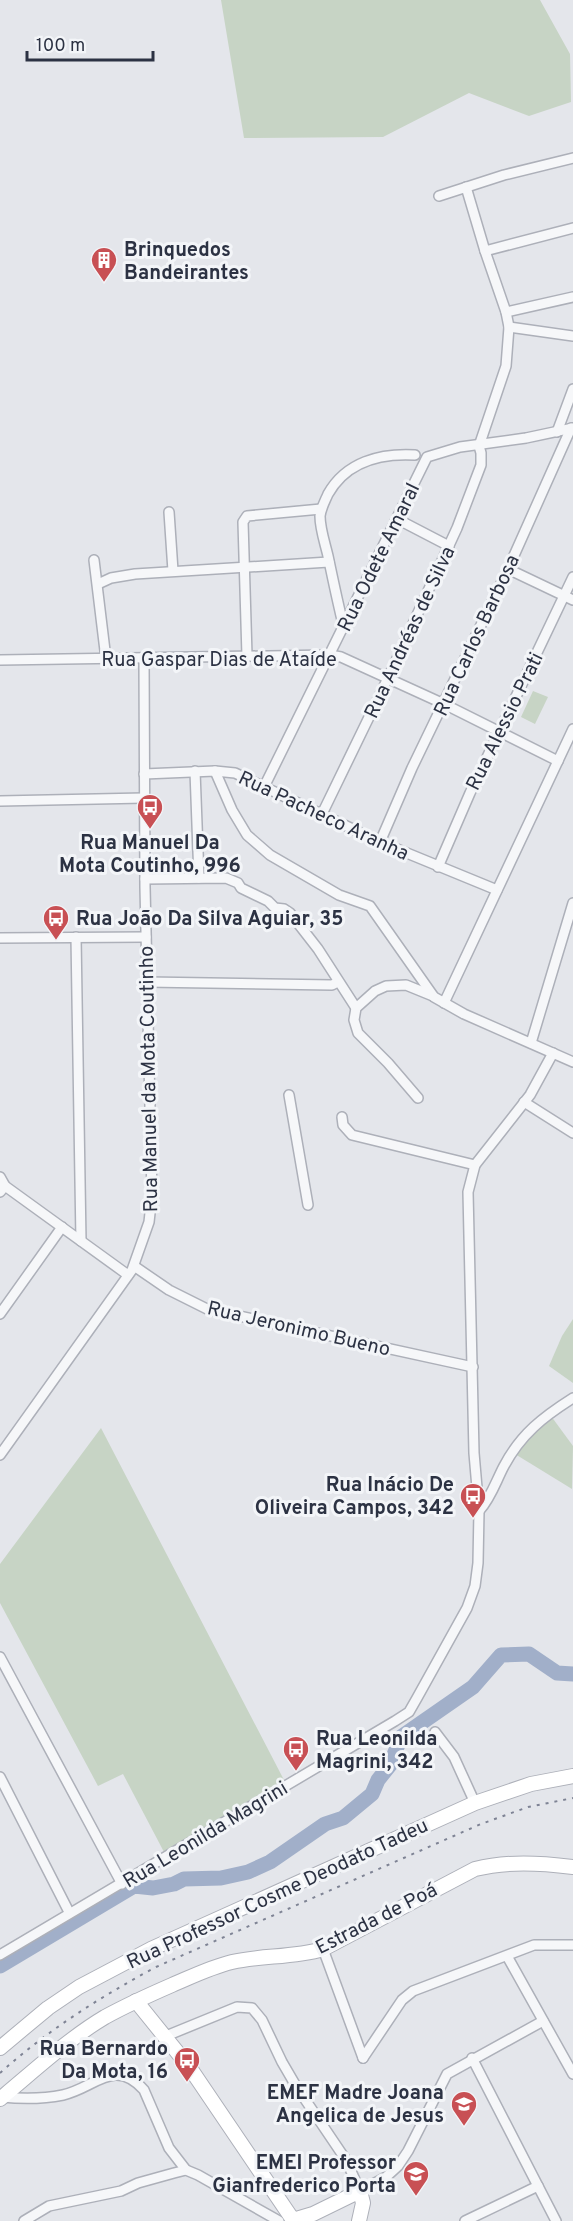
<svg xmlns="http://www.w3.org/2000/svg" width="573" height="2221" font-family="Overpass,sans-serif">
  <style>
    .green { fill: #c7d4c5 }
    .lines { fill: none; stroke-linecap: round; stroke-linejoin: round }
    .river { stroke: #a1afc9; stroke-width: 15 }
    .street-casing { stroke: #adb0b9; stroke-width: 12 }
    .secondary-casing { stroke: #adb0b9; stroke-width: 16 }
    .street { stroke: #f6f7f9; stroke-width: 9 }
    .secondary { stroke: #fff; stroke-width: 14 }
    .rail { stroke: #7e8394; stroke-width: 2; stroke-dasharray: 3 6; stroke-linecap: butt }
    .labels { text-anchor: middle; stroke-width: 6; stroke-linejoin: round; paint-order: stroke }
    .poi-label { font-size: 20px; font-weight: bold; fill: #2c3243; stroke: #f3f5f8; text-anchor: end }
    .street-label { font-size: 20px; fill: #2c3243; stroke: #f3f5f8 }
  </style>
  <rect width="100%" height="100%" fill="#e4e6eb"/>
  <g class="green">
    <path d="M 221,0 L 540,0 L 570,54 L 571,102 L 529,116 L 469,93 L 383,137 L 244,138 Z"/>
    <path d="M 533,691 L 548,697 L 535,724 L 521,717 Z"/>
    <path d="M 573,1319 L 573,1383 L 549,1366 L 562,1336 Z"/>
    <path d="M 551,1416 L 573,1446 L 572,1489 L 515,1454 Z"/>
    <path d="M 101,1428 L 284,1780 L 164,1852 L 123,1774 L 98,1786 L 0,1603 L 0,1564 Z"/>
  </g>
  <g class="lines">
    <path class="river" d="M 0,1966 L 134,1886 L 153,1888 L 174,1884 L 184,1879 L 221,1878 L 248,1872 L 270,1862 L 325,1824 L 343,1818 L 372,1794 L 378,1780 L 390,1765 L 401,1737 L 473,1687 L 501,1655 L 529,1654 L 557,1673 L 573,1674"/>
    <g class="street-casing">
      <g id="street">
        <path d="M 466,187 L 485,251 L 506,312 L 509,327 L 506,366 L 479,446"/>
        <path d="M 439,196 L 504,175 L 573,158"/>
        <path d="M 485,251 L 573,228"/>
        <path d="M 506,312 L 573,297"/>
        <path d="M 509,327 L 573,336"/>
        <path d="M 557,432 L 573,389"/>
        <path d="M 169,512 L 173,571"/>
        <path d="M 397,519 L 449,546"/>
        <path d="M 94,560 L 106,659"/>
        <path d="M 508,569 L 573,600"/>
        <path d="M 98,584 L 111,578 L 135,574 L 329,562"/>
        <path d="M 344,628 C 338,604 333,580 328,556 C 325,543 320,529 320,516 C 321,508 325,501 328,494 C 346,462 380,453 415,455"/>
        <path d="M 247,656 L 243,522 L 247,516 L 321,509"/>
        <path d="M 0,660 L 330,655 L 341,657 L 444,704 L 558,761"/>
        <path d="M 195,771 L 199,878"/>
        <path d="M 215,771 L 232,810 L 247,835 L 270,855 L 339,895 L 370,906 L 434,997 L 464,1014 L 573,1062"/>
        <path d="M 144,774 L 215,771 L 235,773 L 380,842 L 497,890"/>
        <path d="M 264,787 L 427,457 L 460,447 L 526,438 L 573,428"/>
        <path d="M 0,801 L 144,798"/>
        <path d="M 322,814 L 388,678 L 457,528 L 481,465 L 481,453 L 479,446"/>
        <path d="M 380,842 L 412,768 L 508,569 L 571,428"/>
        <path d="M 438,867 L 470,793 L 573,577"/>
        <path d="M 145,879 L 226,878 L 238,883 L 241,888 L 268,901 L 275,908 L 284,909 L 290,913 L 318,949 L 356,1008"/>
        <path d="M 76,937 L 81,1241"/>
        <path d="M 0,938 L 146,937"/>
        <path d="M 147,982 L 332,985 L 338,982"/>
        <path d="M 444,1003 L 573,729"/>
        <path d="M 531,1043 L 573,903"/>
        <path d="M 289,1095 L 308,1205"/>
        <path d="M 418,1098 L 388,1063 L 358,1033 L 354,1020 L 356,1008 L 375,991 L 386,986 L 406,985 L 433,996"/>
        <path d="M 524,1102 L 573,1133"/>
        <path d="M 342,1117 L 343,1125 L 352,1135 L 475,1165"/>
        <path d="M 0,1177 L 5,1186 L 0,1192"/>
        <path d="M 5,1186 L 128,1275"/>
        <path d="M 134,1266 L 169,1290 L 207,1309 L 473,1367"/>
        <path d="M 0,1314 L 62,1227"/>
        <path d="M 0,1455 L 132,1270 L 149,1222 L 152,1195 L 145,887 L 144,658"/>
        <path d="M 479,1511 C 491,1498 496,1481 504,1466 C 521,1434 543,1417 573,1398"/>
        <path d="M 0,1657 L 122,1884"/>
        <path d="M 435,1732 L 454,1757 L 475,1803"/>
        <path d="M 0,1777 L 69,1912"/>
        <path d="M 323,1949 L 363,2058"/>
        <path d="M 0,1955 L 395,1721 L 409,1712 L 417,1698 L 467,1608 L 475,1586 L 478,1563 L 479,1511 L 474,1453 L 468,1192 L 475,1165 L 530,1095 L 553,1053"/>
        <path d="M 507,1956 L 573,2074"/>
        <path d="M 166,2036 L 237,2007 L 252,2008 L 262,2020 L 282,2062 L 296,2086 L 346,2160 L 360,2191 L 386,2177 L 398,2166 L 408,2151 L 447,2074 L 543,2021"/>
        <path d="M 363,2058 L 402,2000 L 413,1991 L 534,1945 L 573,1945"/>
        <path d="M 472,2058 L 556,2221"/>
        <path d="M 2,2097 C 22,2099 43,2099 63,2095 C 95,2088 114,2057 144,2090 L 169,2148 L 186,2170"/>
        <path d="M 24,2221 L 49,2206 L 121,2191 L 138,2183 L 174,2173 L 186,2170 L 198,2175 L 279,2221"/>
        <path d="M 465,2221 L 538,2186"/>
      </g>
    </g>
    <g class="secondary-casing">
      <g id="secondary">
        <path d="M 136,2001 L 190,2068 L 293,2220 L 313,2214 L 360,2191 L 363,2203 L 359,2221"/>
        <path d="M 0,2048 L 48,2008 L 79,1987 L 151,1949 L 475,1803 L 531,1784 L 573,1776"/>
        <path d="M 0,2099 C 34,2071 68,2039 105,2017 C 127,2005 149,1995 172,1985 C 191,1977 211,1967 232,1962 C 262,1955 293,1958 323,1949 L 475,1869 C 507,1861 540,1863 573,1867"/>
      </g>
    </g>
    <use href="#street" class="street"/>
    <use href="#secondary" class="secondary"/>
    <path class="rail" d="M 0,2073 C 48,2030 100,1997 156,1967 L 481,1824 L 528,1807 L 573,1798"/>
  </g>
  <defs>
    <g id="building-pin" transform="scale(1.35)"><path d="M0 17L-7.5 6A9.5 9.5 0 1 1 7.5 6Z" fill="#c85054" stroke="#f3f5f8"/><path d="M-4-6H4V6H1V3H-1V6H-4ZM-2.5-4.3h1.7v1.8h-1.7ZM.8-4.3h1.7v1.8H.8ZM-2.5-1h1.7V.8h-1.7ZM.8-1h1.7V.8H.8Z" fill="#fff"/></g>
    <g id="bus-pin" transform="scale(1.35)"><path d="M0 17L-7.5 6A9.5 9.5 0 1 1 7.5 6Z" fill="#c85054" stroke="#f3f5f8"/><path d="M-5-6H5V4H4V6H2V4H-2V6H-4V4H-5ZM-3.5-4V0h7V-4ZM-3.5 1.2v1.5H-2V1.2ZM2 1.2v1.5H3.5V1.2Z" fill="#fff"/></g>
    <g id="school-pin" transform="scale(1.35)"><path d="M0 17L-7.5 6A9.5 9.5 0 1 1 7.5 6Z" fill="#c85054" stroke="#f3f5f8"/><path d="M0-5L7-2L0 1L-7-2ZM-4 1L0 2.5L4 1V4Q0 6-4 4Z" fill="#fff"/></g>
  </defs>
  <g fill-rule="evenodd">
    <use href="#building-pin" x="104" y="260"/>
    <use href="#bus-pin" x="150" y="807"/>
    <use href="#bus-pin" x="56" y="918"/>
    <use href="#bus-pin" x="473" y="1496"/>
    <use href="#bus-pin" x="296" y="1749"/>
    <use href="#bus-pin" x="187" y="2060"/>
    <use href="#school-pin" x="464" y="2104"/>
    <use href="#school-pin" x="416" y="2174"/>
  </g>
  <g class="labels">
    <g class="poi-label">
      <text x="124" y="256" text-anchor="start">Brinquedos<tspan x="124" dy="23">Bandeirantes</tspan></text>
      <text x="150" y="849" text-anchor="middle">Rua Manuel Da<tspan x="150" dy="23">Mota Coutinho, 996</tspan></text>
      <text x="76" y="925" text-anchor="start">Rua João Da Silva Aguiar, 35</text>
      <text x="454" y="1491">Rua Inácio De<tspan x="454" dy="23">Oliveira Campos, 342</tspan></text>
      <text x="316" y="1745" text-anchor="start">Rua Leonilda<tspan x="316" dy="23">Magrini, 342</tspan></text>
      <text x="168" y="2055">Rua Bernardo<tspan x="168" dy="23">Da Mota, 16</tspan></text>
      <text x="444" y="2099">EMEF Madre Joana<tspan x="444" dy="23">Angelica de Jesus</tspan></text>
      <text x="396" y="2169">EMEI Professor<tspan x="396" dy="23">Gianfrederico Porta</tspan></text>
    </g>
    <g class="street-label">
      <text transform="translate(378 557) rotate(-64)" y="7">Rua Odete Amaral</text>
      <text transform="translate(409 632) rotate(-65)" y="7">Rua Andréas de Silva</text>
      <text transform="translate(476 635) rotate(-65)" y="7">Rua Carlos Barbosa</text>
      <text x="219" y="666">Rua Gaspar Dias de Ataíde</text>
      <text transform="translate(504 721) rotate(-64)" y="7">Rua Alessio Prati</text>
      <text transform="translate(324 815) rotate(25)" y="7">Rua Pacheco Aranha</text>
      <text transform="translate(148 1079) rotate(-91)" y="7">Rua Manuel da Mota Coutinho</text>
      <text transform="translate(299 1328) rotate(13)" y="7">Rua Jeronimo Bueno</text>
      <text transform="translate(205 1834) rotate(-31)" y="7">Rua Leonilda Magrini</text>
      <text transform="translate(277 1893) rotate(-25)" y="7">Rua Professor Cosme Deodato Tadeu</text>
      <text transform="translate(376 1918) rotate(-27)" y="7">Estrada de Poá</text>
    </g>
  </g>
  <path d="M27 51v9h126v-9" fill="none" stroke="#2c3243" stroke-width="3"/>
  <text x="36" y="51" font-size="18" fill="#2c3243" stroke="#f3f5f8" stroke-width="4.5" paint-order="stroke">100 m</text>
</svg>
